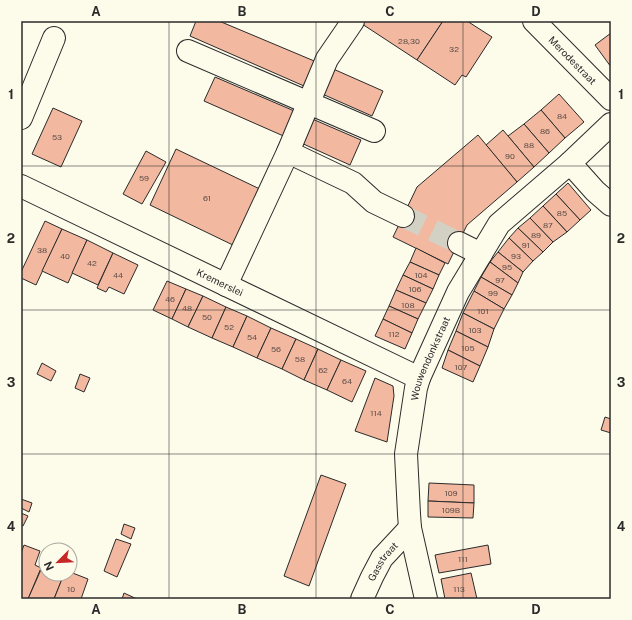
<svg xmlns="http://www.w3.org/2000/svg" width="632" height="620" font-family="'Public Sans',sans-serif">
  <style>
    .building { fill: #f2b8a0; stroke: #2b2b2b }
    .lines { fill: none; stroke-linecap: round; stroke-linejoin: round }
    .minor-tunnel { stroke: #d3d1c4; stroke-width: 22; stroke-dasharray: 22 11; stroke-linecap: butt }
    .minor-casing { stroke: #2b2b2b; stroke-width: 24 }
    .minor { stroke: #fdfbea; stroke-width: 22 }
    .grid { fill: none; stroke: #2b2b2b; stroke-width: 1; stroke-opacity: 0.55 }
    .labels { text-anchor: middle; stroke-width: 3; stroke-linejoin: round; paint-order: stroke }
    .number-label { font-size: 8px; fill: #5d4e48 }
    .street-label { font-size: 10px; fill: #2b2b2b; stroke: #fdfbea }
    .neatline { fill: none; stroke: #2b2b2b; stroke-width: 1.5 }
    .grid-label { font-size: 13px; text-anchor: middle; font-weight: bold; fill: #2b2b2b }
  </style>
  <rect width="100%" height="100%" fill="#fdfbea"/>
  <g class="building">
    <path d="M 196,21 L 219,21 L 319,63 L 304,86 L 190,36 Z"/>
    <path d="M 360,21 L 443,21 L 417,60 L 359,22 Z"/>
    <path d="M 443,21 L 467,21 L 492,37 L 466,77 L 462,75 L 455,85 L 417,60 Z"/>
    <path d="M 611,33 L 611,67 L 595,45 Z"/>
    <path d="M 331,68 L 383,91 L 372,116 L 320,93 Z"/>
    <path d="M 215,77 L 299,113 L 288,138 L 204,101 Z"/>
    <path d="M 559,94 L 584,122 L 565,138 L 541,110 Z"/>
    <path d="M 53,108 L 82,121 L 61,167 L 32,154 Z"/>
    <path d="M 541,110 L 565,138 L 549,153 L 524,124 Z"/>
    <path d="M 310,118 L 361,140 L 350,165 L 299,142 Z"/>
    <path d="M 524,124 L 549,153 L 534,167 L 508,136 Z"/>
    <path d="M 503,130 L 534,167 L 517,182 L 486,145 Z"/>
    <path d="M 478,135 L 517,182 L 467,225 L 448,264 L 393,237 L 417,187 Z"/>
    <path d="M 176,149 L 264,191 L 237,247 L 150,205 Z"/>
    <path d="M 146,151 L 166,162 L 142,204 L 123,194 Z"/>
    <path d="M 568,183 L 591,210 L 580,220 L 556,194 Z"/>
    <path d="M 556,194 L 580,220 L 567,232 L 543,206 Z"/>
    <path d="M 543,206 L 567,232 L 553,242 L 530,218 Z"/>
    <path d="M 530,218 L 553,242 L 543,252 L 518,228 Z"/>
    <path d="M 45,221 L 62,229 L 36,285 L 21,278 L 21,272 Z"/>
    <path d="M 518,228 L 543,252 L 533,261 L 509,238 Z"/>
    <path d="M 62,229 L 87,240 L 68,283 L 42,271 Z"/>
    <path d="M 509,238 L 533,261 L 523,272 L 498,252 Z"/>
    <path d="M 87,240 L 113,253 L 98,285 L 72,273 Z"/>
    <path d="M 416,248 L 445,263 L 439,275 L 410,262 Z"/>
    <path d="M 498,252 L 523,272 L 518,283 L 490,262 Z"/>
    <path d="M 113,253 L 138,265 L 124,294 L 109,287 L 106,292 L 97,288 Z"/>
    <path d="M 410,262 L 439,275 L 433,289 L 403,275 Z"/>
    <path d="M 490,262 L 518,283 L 512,295 L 481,277 Z"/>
    <path d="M 403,275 L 433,289 L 426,303 L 396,290 Z"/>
    <path d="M 481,277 L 512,295 L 504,309 L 474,291 Z"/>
    <path d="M 167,281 L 186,289 L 172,319 L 153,310 Z"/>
    <path d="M 186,289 L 203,296 L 188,327 L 172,319 Z"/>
    <path d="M 396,290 L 426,303 L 418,319 L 389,306 Z"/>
    <path d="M 474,291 L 504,309 L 494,329 L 463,313 Z"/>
    <path d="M 203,296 L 226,307 L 212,338 L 188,327 Z"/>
    <path d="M 389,306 L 418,319 L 412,333 L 383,319 Z"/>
    <path d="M 226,307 L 247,316 L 233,347 L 212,338 Z"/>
    <path d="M 463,313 L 494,329 L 488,347 L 456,331 Z"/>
    <path d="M 247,316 L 271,328 L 257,358 L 233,347 Z"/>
    <path d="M 383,319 L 412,333 L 405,349 L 375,336 Z"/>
    <path d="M 271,328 L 296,339 L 282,369 L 257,358 Z"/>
    <path d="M 456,331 L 488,347 L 480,366 L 448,350 Z"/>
    <path d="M 296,339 L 318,349 L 304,380 L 282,369 Z"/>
    <path d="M 318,349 L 341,360 L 327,390 L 304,380 Z"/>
    <path d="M 448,350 L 480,366 L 473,382 L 442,368 Z"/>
    <path d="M 341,360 L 366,371 L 352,402 L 327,390 Z"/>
    <path d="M 42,363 L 56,371 L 51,381 L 37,374 Z"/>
    <path d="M 80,374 L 90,378 L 84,392 L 75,388 Z"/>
    <path d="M 375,378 L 393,386 L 394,396 L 387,442 L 355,431 Z"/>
    <path d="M 605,417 L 611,419 L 611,433 L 601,430 Z"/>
    <path d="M 321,475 L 346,484 L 309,586 L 284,576 Z"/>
    <path d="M 429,483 L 474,485 L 474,503 L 428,501 Z"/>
    <path d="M 21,499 L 32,503 L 29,512 L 21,508 Z"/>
    <path d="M 428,501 L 474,503 L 473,518 L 428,517 Z"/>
    <path d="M 21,513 L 28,516 L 23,526 L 21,525 Z"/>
    <path d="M 124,524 L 135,528 L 131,539 L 121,534 Z"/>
    <path d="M 116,539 L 131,544 L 117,577 L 104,571 Z"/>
    <path d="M 24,545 L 40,551 L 35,565 L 41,568 L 28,599 L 21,599 L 21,553 Z"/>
    <path d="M 488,545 L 491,564 L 439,573 L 435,555 Z"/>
    <path d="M 43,565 L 46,566 L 46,574 L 64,574 L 54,599 L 28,599 Z"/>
    <path d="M 70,572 L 88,579 L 81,599 L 54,599 L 64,574 L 70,574 Z"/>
    <path d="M 471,573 L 477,599 L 445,599 L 441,579 Z"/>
    <path d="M 124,593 L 137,599 L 122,599 Z"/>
  </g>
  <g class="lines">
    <path class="minor-tunnel" d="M 403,216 L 459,243"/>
    <g class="minor-casing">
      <g id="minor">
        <path id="s1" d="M 534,21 L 611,99"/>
        <path d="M 188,51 L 374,131"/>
        <path d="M 21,118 L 54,38"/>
        <path d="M 288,152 L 353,183 L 374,202 L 403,216"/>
        <path d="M 570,163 L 595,191 L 611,205"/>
        <path id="s2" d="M 21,186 L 419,378"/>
        <path d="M 459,243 L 481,254"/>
        <path d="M 226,285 L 288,152 L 327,59 L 353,21"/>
        <path id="s3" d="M 362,599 L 372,577 L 382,558 L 410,528"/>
        <path id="s4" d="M 426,599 L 410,528 L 409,514 L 406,454 L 416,388 L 419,378 L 458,292 L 499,224 L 570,163 L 611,124"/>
      </g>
    </g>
    <use href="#minor" class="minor"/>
  </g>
  <path class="grid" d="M 169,21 L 169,599M 316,21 L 316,599M 463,21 L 463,599M 21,166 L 611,166M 21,310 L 611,310M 21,454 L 611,454"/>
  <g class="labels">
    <g class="number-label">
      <text x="409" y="44">28,30</text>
      <text x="454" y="52">32</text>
      <text x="562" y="119">84</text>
      <text x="545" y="134">86</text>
      <text x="57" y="140">53</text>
      <text x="529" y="148">88</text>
      <text x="510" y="159">90</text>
      <text x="144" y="181">59</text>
      <text x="207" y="201">61</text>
      <text x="562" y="216">85</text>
      <text x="548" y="228">87</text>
      <text x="536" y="238">89</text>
      <text x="526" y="248">91</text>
      <text x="42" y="253">38</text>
      <text x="65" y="259">40</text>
      <text x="516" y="259">93</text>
      <text x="92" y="266">42</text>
      <text x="507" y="270">95</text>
      <text x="118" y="278">44</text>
      <text x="421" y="278">104</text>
      <text x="500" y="283">97</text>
      <text x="415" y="292">106</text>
      <text x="493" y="296">99</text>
      <text x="170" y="302">46</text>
      <text x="408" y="308">108</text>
      <text x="187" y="311">48</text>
      <text x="483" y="314">101</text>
      <text x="207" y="320">50</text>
      <text x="229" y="330">52</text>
      <text x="475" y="333">103</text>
      <text x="394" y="337">112</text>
      <text x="252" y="340">54</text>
      <text x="468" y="351">105</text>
      <text x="276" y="352">56</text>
      <text x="300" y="362">58</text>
      <text x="461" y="370">107</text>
      <text x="323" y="373">62</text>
      <text x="347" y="384">64</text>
      <text x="376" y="416">114</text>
      <text x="451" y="496">109</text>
      <text x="451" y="513">109B</text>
      <text x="463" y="562">111</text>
      <text x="71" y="592">10</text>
      <text x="459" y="592">113</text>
    </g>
    <g class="street-label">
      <text dy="4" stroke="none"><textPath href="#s1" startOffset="55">Merodestraat</textPath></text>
      <text dy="4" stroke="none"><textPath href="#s2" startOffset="221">Kremerslei</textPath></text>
      <text dy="4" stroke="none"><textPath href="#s4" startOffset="246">Wouwendonkstraat</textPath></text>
      <text dy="4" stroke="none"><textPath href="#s3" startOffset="43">Gasstraat</textPath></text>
    </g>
  </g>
  <rect width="632" height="620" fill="none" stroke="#fdfbea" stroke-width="44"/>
  <g transform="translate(58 562) rotate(246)"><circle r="19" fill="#fdfbea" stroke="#a9a89e"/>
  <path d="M0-3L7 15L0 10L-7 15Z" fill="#c62828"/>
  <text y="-6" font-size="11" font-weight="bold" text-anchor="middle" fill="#2b2b2b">N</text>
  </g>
  <rect x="22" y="22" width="588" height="576" class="neatline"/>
  <g class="grid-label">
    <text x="96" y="16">A</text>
    <text x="242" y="16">B</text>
    <text x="390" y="16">C</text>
    <text x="536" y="16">D</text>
    <text x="11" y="99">1</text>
    <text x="621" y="99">1</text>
    <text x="11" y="243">2</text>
    <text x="621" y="243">2</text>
    <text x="11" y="387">3</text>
    <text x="621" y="387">3</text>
    <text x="11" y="531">4</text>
    <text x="621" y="531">4</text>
    <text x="96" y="614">A</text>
    <text x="242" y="614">B</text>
    <text x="390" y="614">C</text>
    <text x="536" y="614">D</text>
  </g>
</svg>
